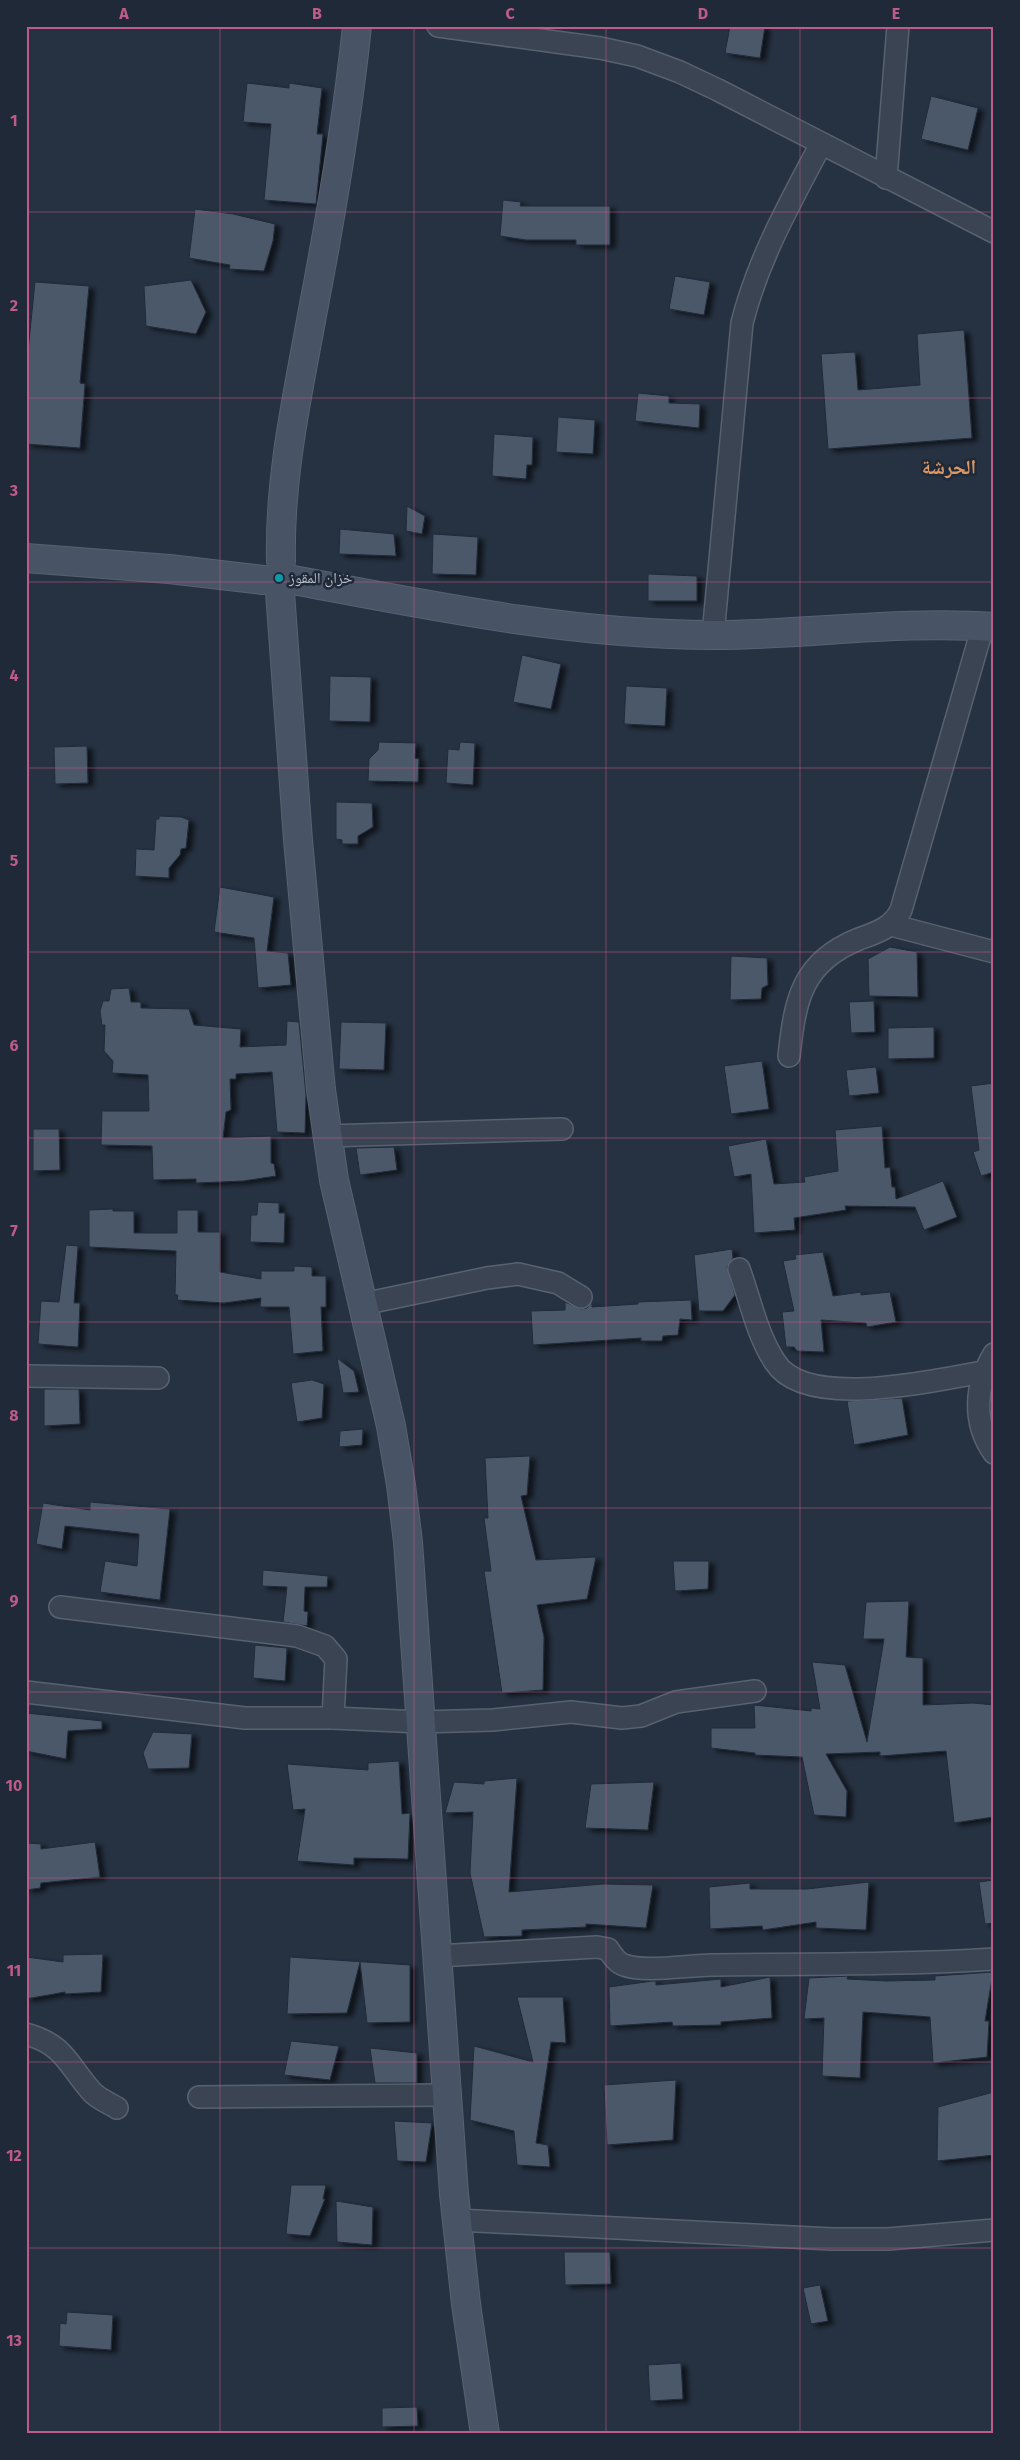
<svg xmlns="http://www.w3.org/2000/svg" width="1020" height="2460" font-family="'Fira Sans','Noto Naskh Arabic',sans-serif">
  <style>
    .building { fill: #4c596b; stroke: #212b39; filter: url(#shadow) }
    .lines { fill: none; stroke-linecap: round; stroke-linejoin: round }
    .street-casing { stroke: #58626f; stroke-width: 24 }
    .secondary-casing { stroke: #58626f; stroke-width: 30 }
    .street { stroke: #3a4452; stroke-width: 21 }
    .secondary { stroke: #485365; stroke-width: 28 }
    .grid { fill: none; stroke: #be5b88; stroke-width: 1; stroke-opacity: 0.55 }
    .culture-dot { fill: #0f9aa8; stroke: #1f2937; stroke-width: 2 }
    .labels { text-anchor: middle; stroke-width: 5; stroke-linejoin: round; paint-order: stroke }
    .poi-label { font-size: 15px; fill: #b7bfcc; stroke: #1f2937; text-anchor: start }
    .district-label { font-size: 20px; font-weight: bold; fill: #d79767; stroke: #1f2937 }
    .neatline { fill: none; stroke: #be5b88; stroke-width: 2 }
    .grid-label { font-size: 16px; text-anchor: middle; font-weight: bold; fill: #be5b88 }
  </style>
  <defs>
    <filter id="shadow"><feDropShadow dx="5.5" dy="3" stdDeviation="2.5" flood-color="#0009"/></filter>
  </defs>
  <rect width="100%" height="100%" fill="#263242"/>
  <g class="building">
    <path d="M 730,26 L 765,26 L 760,58 L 725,53 Z"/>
    <path d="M 247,83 L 289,88 L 289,83 L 322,88 L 317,134 L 323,134 L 316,204 L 264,200 L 271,124 L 243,122 Z"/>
    <path d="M 931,96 L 978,108 L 968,150 L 921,139 Z"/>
    <path d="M 503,200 L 521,202 L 520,206 L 610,206 L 610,245 L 576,245 L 576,240 L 526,240 L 500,236 Z"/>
    <path d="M 195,209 L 233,214 L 275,224 L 273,241 L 264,271 L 229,269 L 230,265 L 189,258 Z"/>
    <path d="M 675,276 L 710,282 L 704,315 L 669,309 Z"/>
    <path d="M 191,280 L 206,312 L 196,334 L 146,326 L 144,286 Z"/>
    <path d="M 35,282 L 89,286 L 80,383 L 85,384 L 80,448 L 26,444 L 28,372 L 26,371 Z"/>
    <path d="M 964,330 L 972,438 L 828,449 L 821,354 L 855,352 L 858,390 L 920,385 L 917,334 Z"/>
    <path d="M 638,393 L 669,396 L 669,403 L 700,404 L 699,428 L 635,421 Z"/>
    <path d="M 558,417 L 595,420 L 593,454 L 556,452 Z"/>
    <path d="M 494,434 L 533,437 L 532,465 L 527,465 L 526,479 L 492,476 Z"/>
    <path d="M 407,506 L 425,516 L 422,534 L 406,531 Z"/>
    <path d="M 340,529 L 394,534 L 396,556 L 339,554 Z"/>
    <path d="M 433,534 L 478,537 L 476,575 L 432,574 Z"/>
    <path d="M 648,574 L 697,576 L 697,601 L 648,601 Z"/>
    <path d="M 522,655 L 561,664 L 551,709 L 513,702 Z"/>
    <path d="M 330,676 L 371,677 L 370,722 L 329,721 Z"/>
    <path d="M 626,686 L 667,688 L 665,726 L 624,724 Z"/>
    <path d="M 379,742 L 416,743 L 415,758 L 419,759 L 418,782 L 368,781 L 369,759 L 378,750 Z"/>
    <path d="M 460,742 L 475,743 L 473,785 L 446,783 L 448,749 L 459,750 Z"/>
    <path d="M 87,746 L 88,783 L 55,784 L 54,747 Z"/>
    <path d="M 336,802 L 372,803 L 373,827 L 358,836 L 358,844 L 342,844 L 342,840 L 336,839 Z"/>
    <path d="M 159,816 L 181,817 L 189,820 L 186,848 L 181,849 L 180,855 L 169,868 L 169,878 L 135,876 L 136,849 L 154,850 L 156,819 L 159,819 Z"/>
    <path d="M 220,887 L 274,897 L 267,951 L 288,953 L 291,985 L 258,988 L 254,938 L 214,932 Z"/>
    <path d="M 890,947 L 917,952 L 918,997 L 869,996 L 868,959 Z"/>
    <path d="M 731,956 L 767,958 L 768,985 L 762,988 L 761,999 L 730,1000 Z"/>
    <path d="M 129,988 L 131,1002 L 141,1002 L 141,1008 L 189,1009 L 194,1025 L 241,1029 L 240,1047 L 286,1045 L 287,1021 L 299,1022 L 306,1095 L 305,1133 L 277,1132 L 272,1072 L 236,1074 L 236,1079 L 230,1079 L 231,1110 L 226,1112 L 223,1138 L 271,1136 L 271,1163 L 274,1164 L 276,1176 L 243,1181 L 196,1183 L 196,1179 L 153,1180 L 152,1146 L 101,1145 L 102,1111 L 149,1111 L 148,1075 L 112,1073 L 113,1061 L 104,1051 L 105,1025 L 102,1025 L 100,1011 L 103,1001 L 109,1001 L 111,989 Z"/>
    <path d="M 874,1001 L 875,1032 L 851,1033 L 849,1002 Z"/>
    <path d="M 341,1022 L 386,1023 L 384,1070 L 339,1069 Z"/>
    <path d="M 934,1027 L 934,1058 L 888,1059 L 888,1028 Z"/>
    <path d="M 762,1061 L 769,1109 L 731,1114 L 724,1066 Z"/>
    <path d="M 876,1067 L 879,1093 L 849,1096 L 846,1070 Z"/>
    <path d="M 994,1083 L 994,1172 L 981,1176 L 973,1152 L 979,1150 L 971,1086 Z"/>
    <path d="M 882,1126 L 885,1168 L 890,1167 L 892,1187 L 895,1187 L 896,1199 L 943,1181 L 957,1217 L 924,1230 L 915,1207 L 845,1206 L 846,1210 L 794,1218 L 795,1230 L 754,1233 L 751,1174 L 734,1177 L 728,1146 L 766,1139 L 774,1184 L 805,1182 L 804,1177 L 838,1171 L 835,1130 Z"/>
    <path d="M 33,1129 L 59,1129 L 60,1170 L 33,1171 Z"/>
    <path d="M 394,1147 L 397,1170 L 360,1175 L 356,1148 Z"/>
    <path d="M 258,1202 L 279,1203 L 279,1213 L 285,1213 L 284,1243 L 250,1242 L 251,1215 L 257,1215 Z"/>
    <path d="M 113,1209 L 113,1211 L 134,1211 L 134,1233 L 177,1233 L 177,1210 L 198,1210 L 198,1232 L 220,1232 L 220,1272 L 261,1279 L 261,1271 L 294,1271 L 294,1266 L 312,1267 L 312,1276 L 326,1276 L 326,1307 L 321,1307 L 323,1351 L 293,1354 L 289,1307 L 260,1307 L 261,1298 L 224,1303 L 177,1300 L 178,1295 L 175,1295 L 176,1251 L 89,1247 L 89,1210 Z"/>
    <path d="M 66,1245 L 78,1246 L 74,1303 L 80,1303 L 78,1347 L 38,1344 L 41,1301 L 59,1302 Z"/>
    <path d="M 732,1249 L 733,1258 L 727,1267 L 735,1295 L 723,1311 L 699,1311 L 694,1255 Z"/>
    <path d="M 823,1252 L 833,1296 L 861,1292 L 861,1295 L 890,1292 L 896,1322 L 867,1327 L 866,1323 L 821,1320 L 824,1352 L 797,1351 L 794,1347 L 786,1347 L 782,1312 L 794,1311 L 783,1261 L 796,1259 L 795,1255 Z"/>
    <path d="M 691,1300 L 692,1320 L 680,1319 L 678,1335 L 663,1336 L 662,1341 L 641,1341 L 641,1338 L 533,1345 L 531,1311 L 565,1310 L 565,1302 L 581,1309 L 587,1308 L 592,1302 L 592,1307 L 638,1304 L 638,1302 Z"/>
    <path d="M 337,1358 L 354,1371 L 359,1392 L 343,1393 Z"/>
    <path d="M 312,1380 L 324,1384 L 322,1418 L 297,1422 L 291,1383 Z"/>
    <path d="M 44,1389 L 79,1389 L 80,1424 L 44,1426 Z"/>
    <path d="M 902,1398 L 908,1435 L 854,1445 L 847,1401 Z"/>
    <path d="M 363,1429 L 362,1445 L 339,1447 L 340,1431 Z"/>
    <path d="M 530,1456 L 527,1495 L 521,1496 L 536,1560 L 596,1557 L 587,1599 L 537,1605 L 544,1637 L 543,1690 L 502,1693 L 484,1571 L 491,1571 L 484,1518 L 488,1518 L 485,1458 Z"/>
    <path d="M 90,1502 L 170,1509 L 160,1600 L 100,1592 L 105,1561 L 137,1566 L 139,1534 L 65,1526 L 62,1549 L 36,1544 L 43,1503 L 90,1510 Z"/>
    <path d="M 673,1561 L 709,1561 L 708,1589 L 675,1591 Z"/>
    <path d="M 263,1570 L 328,1576 L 327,1587 L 305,1587 L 304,1611 L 308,1612 L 307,1626 L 283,1622 L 287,1587 L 262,1586 Z"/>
    <path d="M 909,1601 L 906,1657 L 923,1658 L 923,1705 L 973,1703 L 994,1705 L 993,1817 L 954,1823 L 946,1751 L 880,1756 L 880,1752 L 826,1754 L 847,1791 L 846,1817 L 814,1815 L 802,1757 L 755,1755 L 755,1753 L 711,1748 L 711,1728 L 755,1728 L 754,1705 L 811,1711 L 811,1708 L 820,1709 L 812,1662 L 845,1665 L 867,1742 L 884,1639 L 863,1639 L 866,1602 Z"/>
    <path d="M 255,1645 L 287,1648 L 285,1681 L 253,1678 Z"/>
    <path d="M 26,1713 L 102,1721 L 102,1729 L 68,1731 L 66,1759 L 26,1751 Z"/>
    <path d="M 153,1732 L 192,1734 L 189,1768 L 148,1769 L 143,1753 Z"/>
    <path d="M 399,1761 L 402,1814 L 410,1813 L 408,1859 L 354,1858 L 354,1865 L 297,1861 L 305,1809 L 293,1810 L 287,1764 L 368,1770 L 368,1763 Z"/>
    <path d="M 517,1778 L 509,1892 L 603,1884 L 653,1885 L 646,1928 L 586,1924 L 586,1927 L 522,1930 L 522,1936 L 484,1937 L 470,1873 L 473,1812 L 445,1813 L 454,1782 L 484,1784 L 484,1781 Z"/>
    <path d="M 654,1782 L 648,1830 L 585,1828 L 591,1784 Z"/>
    <path d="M 95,1842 L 100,1877 L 41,1883 L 40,1888 L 26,1890 L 26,1843 L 41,1844 L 41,1849 Z"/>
    <path d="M 994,1880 L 994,1923 L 985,1924 L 979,1882 Z"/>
    <path d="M 869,1882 L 866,1930 L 816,1928 L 816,1922 L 763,1930 L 762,1926 L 710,1929 L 709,1887 L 750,1883 L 750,1889 L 807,1889 Z"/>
    <path d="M 103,1954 L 101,1992 L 65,1994 L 65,1992 L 26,1999 L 26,1957 L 63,1962 L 63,1955 Z"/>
    <path d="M 290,1957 L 410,1965 L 410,2022 L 367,2023 L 360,1962 L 347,2013 L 287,2014 Z"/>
    <path d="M 993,1972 L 985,2021 L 989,2021 L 987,2057 L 933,2063 L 930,2017 L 863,2012 L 860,2078 L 822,2076 L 824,2018 L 804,2019 L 809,1978 L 848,1976 L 847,1979 L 886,1981 L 935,1980 L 935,1976 Z"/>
    <path d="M 770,1977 L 772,2018 L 721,2022 L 721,2025 L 673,2026 L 672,2022 L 610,2026 L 609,1987 L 653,1981 L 656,1981 L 656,1985 L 721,1979 L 721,1987 Z"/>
    <path d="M 517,1997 L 563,1997 L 566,2043 L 551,2042 L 536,2143 L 548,2145 L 550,2167 L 517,2165 L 514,2131 L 470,2120 L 474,2046 L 533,2062 Z"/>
    <path d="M 291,2041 L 339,2046 L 330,2080 L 284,2075 Z"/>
    <path d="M 370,2048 L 417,2053 L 417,2083 L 375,2083 Z"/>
    <path d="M 676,2080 L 673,2140 L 607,2145 L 604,2085 Z"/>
    <path d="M 994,2092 L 994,2155 L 937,2161 L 938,2107 Z"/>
    <path d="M 394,2121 L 432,2123 L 426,2162 L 397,2161 Z"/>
    <path d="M 291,2185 L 326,2185 L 323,2199 L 325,2199 L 310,2236 L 286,2234 Z"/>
    <path d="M 336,2201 L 373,2207 L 372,2245 L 337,2242 Z"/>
    <path d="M 564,2252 L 610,2252 L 611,2284 L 565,2285 Z"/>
    <path d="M 820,2285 L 828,2321 L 811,2324 L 803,2288 Z"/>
    <path d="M 67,2312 L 113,2315 L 111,2350 L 59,2346 L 60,2323 L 66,2324 Z"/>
    <path d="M 681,2363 L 683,2399 L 650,2401 L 648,2365 Z"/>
    <path d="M 417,2407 L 418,2426 L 382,2427 L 382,2408 Z"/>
  </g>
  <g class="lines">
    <g class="street-casing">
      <g id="street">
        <path d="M 438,26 L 600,48 L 637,56 L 680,72 L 718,90 L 994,232"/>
        <path d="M 886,178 L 898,26"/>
        <path d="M 713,635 L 742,323 C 758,259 790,203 821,144"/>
        <path d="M 891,925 L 994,952"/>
        <path d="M 789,1056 C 795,1001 801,962 859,939 C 878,932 892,928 901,910 L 983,626"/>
        <path d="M 327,1136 L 562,1129"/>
        <path d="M 739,1269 C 750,1299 757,1335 775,1362 C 806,1411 935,1380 983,1372"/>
        <path d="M 363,1304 L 487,1278 L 518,1274 L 558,1283 L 581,1297"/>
        <path d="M 994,1354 C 975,1385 972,1422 994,1453"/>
        <path d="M 26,1376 L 158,1378"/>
        <path d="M 60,1607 L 297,1636 L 325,1646 L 336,1659 L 333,1718"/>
        <path d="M 26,1692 L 245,1718 L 333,1718 L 420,1722 L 493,1720 L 571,1712 L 622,1718 L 641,1716 L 676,1702 L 755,1691"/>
        <path d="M 437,1956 L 597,1947 L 608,1949 C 612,1955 617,1963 624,1965 C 645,1973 688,1965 712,1965 C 806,1964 900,1965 994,1959"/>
        <path d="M 26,2034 C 66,2045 68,2066 93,2093 C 99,2099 109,2103 117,2108"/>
        <path d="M 199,2097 L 446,2095"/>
        <path d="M 458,2220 L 832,2239 L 888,2239 L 994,2230"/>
      </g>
    </g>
    <g class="secondary-casing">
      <g id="secondary">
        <path d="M 26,558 L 169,569 L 263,580"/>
        <path d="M 281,561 C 279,476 298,393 313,310 C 331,216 347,122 357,26"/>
        <path d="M 293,580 C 432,606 572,635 714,635 C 807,635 900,620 994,627"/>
        <path d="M 280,592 L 298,840 L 321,1090 L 334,1180 L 391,1426 L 401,1485 L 408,1542 L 454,2194 L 466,2304 L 485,2434"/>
      </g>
    </g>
    <use href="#street" class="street"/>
    <use href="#secondary" class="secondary"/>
  </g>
  <path class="grid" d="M 220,26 L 220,2434M 414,26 L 414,2434M 606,26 L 606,2434M 800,26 L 800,2434M 26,212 L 994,212M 26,398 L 994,398M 26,582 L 994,582M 26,768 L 994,768M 26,952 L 994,952M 26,1138 L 994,1138M 26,1322 L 994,1322M 26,1508 L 994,1508M 26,1692 L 994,1692M 26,1878 L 994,1878M 26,2062 L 994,2062M 26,2248 L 994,2248"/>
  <circle class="culture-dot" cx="279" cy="578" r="5"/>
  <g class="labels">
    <g class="poi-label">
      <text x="289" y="583">خزان المقوز</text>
    </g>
    <g class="district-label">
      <text x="949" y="474">الحرشة</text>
    </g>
  </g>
  <rect width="1020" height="2460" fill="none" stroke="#1f2937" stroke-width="55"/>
  <rect x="28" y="28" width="964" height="2404" class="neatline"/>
  <g class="grid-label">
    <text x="124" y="19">A</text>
    <text x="317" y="19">B</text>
    <text x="510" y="19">C</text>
    <text x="703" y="19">D</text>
    <text x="896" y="19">E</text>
    <text x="14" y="126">1</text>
    <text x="14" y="311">2</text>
    <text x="14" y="496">3</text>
    <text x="14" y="681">4</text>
    <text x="14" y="866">5</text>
    <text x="14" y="1051">6</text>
    <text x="14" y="1236">7</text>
    <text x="14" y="1421">8</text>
    <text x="14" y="1606">9</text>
    <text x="14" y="1791">10</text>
    <text x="14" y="1976">11</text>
    <text x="14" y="2161">12</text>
    <text x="14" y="2346">13</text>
  </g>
</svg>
